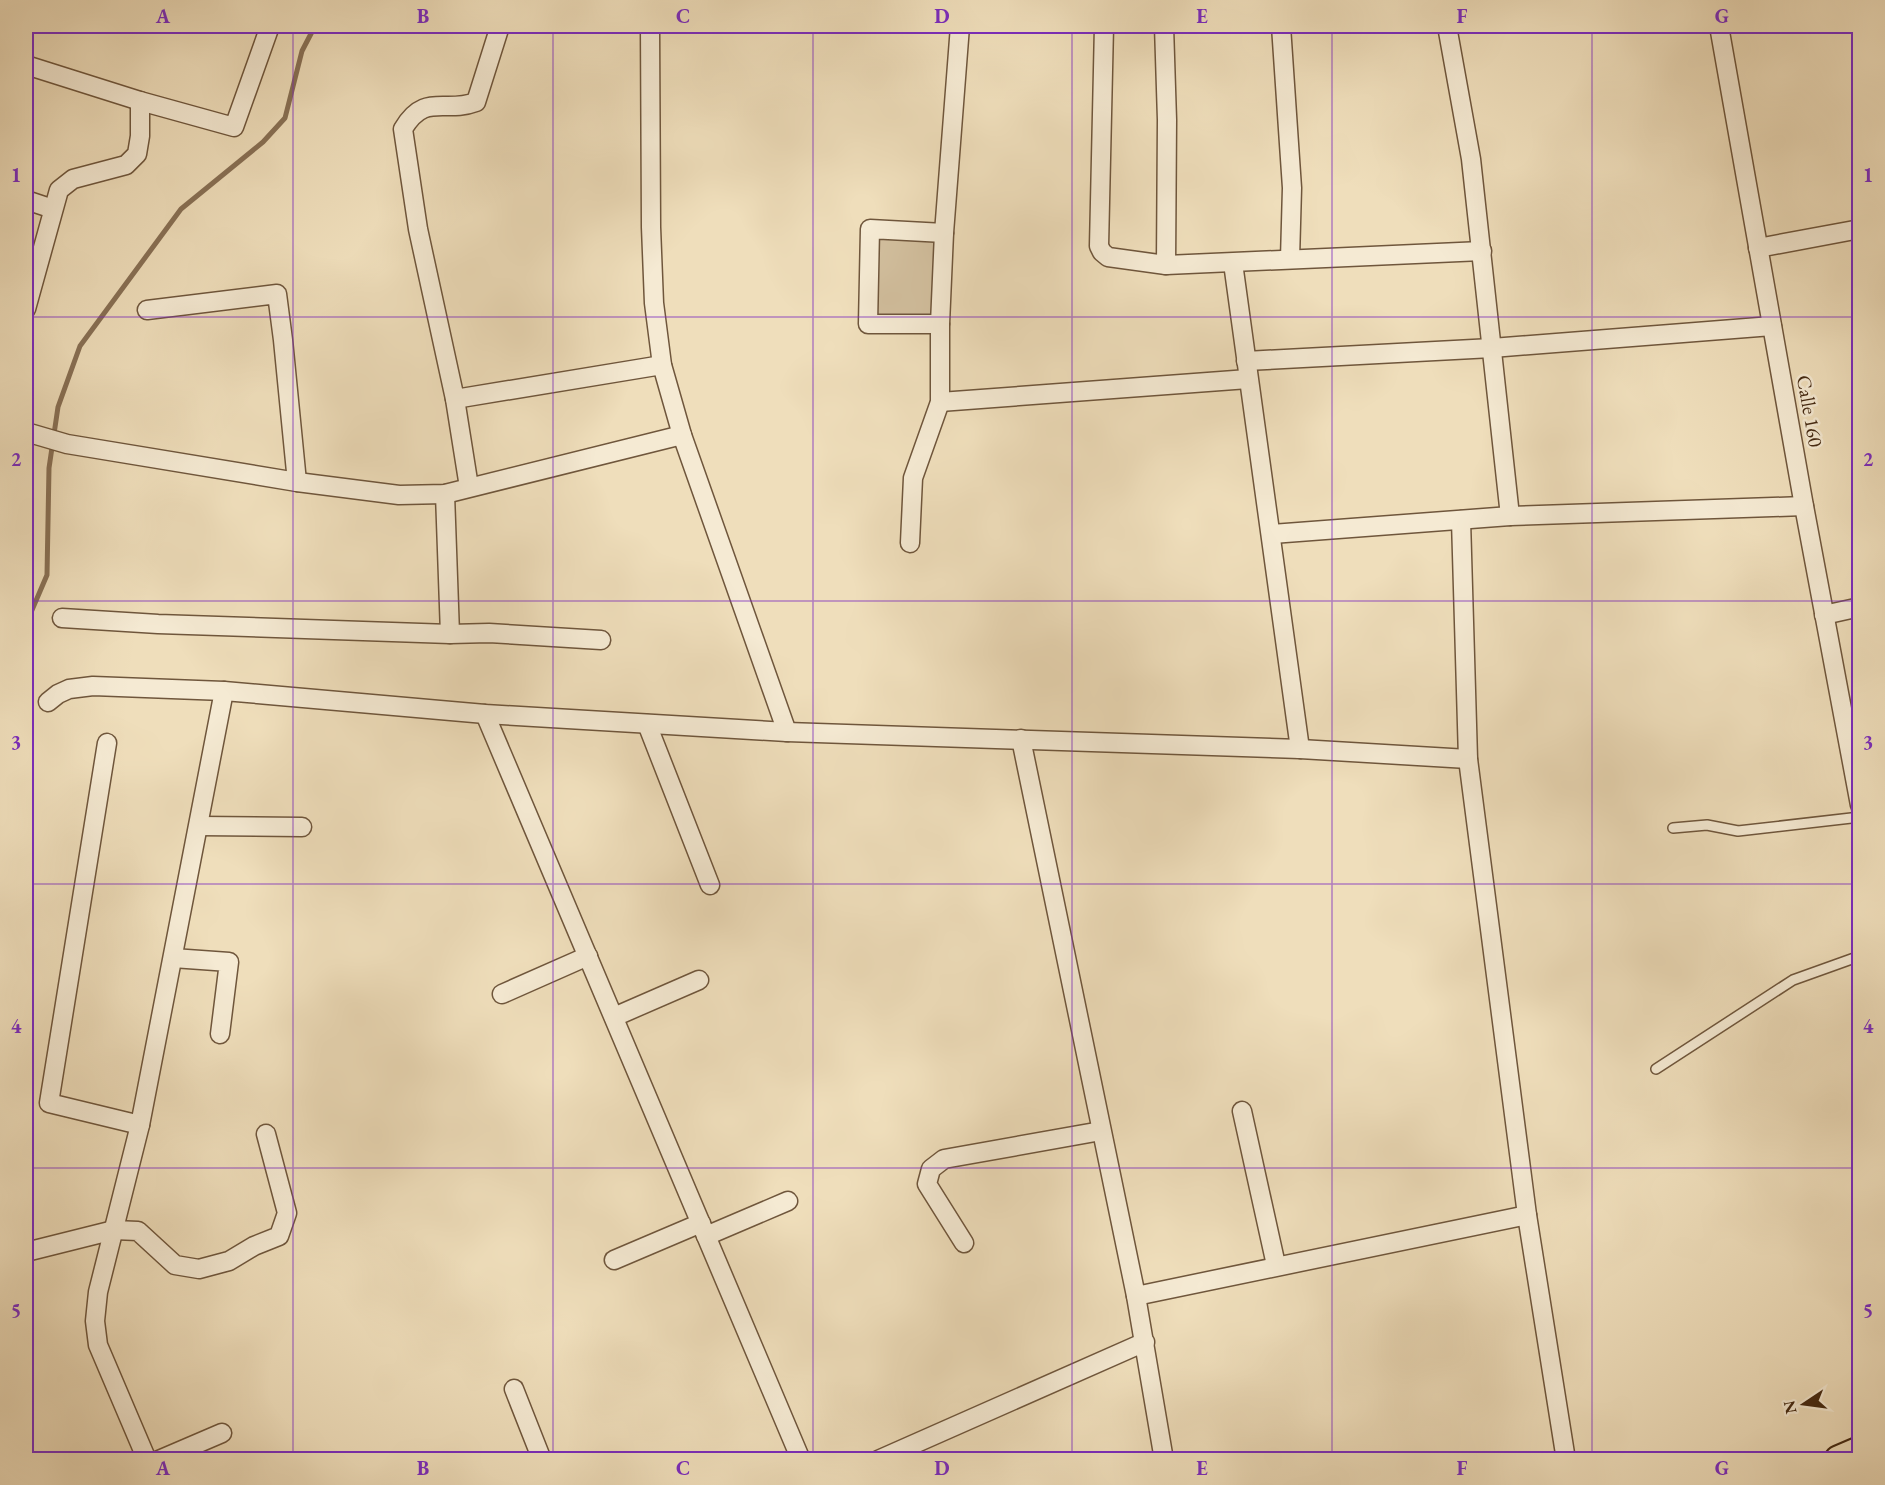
<svg xmlns="http://www.w3.org/2000/svg" width="1885" height="1485" font-family="'EB Garamond',serif">
  <style>
    .green { fill: #d2bf9e; stroke: #8b7458; stroke-width: 1.5 }
    .lines { fill: none; stroke-linecap: round; stroke-linejoin: round }
    .stream { stroke: #887055; stroke-width: 5 }
    .service-casing { stroke: #6f563c; stroke-width: 12 }
    .minor-casing { stroke: #6f563c; stroke-width: 21 }
    .primary-casing { stroke: #442912; stroke-width: 32 }
    .service { stroke: #f5ead3; stroke-width: 9 }
    .minor { stroke: #f5ead3; stroke-width: 18 }
    .primary { stroke: #efdebb; stroke-width: 28 }
    .grid { fill: none; stroke: #7b2cbf; stroke-width: 1.5; stroke-opacity: 0.55 }
    .labels { text-anchor: middle; stroke-width: 5; stroke-linejoin: round; paint-order: stroke }
    .street-label { font-size: 20px; fill: #442912; stroke: #f5ead3 }
    .neatline { fill: none; stroke: #7b2cbf; stroke-width: 2 }
    .grid-label { font-size: 20px; text-anchor: middle; font-weight: bold; fill: #7b2cbf }
  </style>
  <rect width="100%" height="100%" fill="#efdebb"/>
  <filter id="stains"><feTurbulence type="fractalNoise" baseFrequency=".00333" numOctaves="4"/><feColorMatrix values="0 0 0 0 .2 0 0 0 0 .09 0 0 0 0 .02 0 0 0 .5 -.17"/></filter>
  <radialGradient id="worn" r=".72"><stop offset=".6" stop-color="#630" stop-opacity="0"/><stop offset="1" stop-color="#630" stop-opacity=".3"/></radialGradient>
  <path class="green" d="M 878,237 L 937,241 L 932,316 L 876,316 Z"/>
  <g class="lines">
    <path class="stream" d="M 26,624 L 47,575 L 49,468 L 58,407 L 80,346 L 181,209 L 263,142 L 285,118 L 302,51 L 315,26"/>
    <g class="service-casing">
      <g id="service">
        <path d="M 1673,828 L 1707,825 L 1738,831 L 1860,817"/>
        <path d="M 1656,1069 L 1793,980 L 1860,956"/>
      </g>
    </g>
    <g class="minor-casing">
      <g id="minor">
        <path d="M 650,26 L 651,227 L 654,303 L 662,365 L 682,435 L 787,732"/>
        <path d="M 1104,26 L 1099,246 L 1102,252 L 1108,257 L 1166,265 L 1482,251"/>
        <path d="M 1164,26 L 1167,120 L 1166,265"/>
        <path d="M 1281,26 L 1292,188 L 1290,259"/>
        <path d="M 1447,26 L 1471,159 L 1510,516"/>
        <path d="M 1719,26 L 1804,506 L 1860,805"/>
        <path d="M 26,65 L 140,101 L 234,127 L 270,26"/>
        <path d="M 26,200 L 53,209"/>
        <path d="M 1758,248 L 1860,229"/>
        <path d="M 1233,263 L 1300,749"/>
        <path d="M 26,309 L 59,190 L 73,179 L 126,165 L 137,154 L 140,136 L 140,101"/>
        <path d="M 147,310 L 277,294 L 283,340 L 297,482"/>
        <path d="M 940,324 L 868,324 L 870,229 L 944,233"/>
        <path d="M 1246,361 L 1492,348 L 1772,326"/>
        <path d="M 455,399 L 662,365"/>
        <path d="M 940,402 L 1248,379"/>
        <path d="M 26,432 L 67,444 L 297,482 L 399,495 L 445,494 L 682,435"/>
        <path d="M 469,487 L 455,399 L 418,229 L 403,129 C 425,92 444,114 476,102 L 500,26"/>
        <path d="M 1461,520 L 1468,759 L 1527,1215 L 1566,1460"/>
        <path d="M 1272,534 L 1510,516 L 1804,506"/>
        <path d="M 910,543 L 913,478 L 940,402 L 940,324 L 944,233 L 960,26"/>
        <path d="M 1824,615 L 1860,607"/>
        <path d="M 62,618 L 158,624 L 450,634 L 445,494"/>
        <path d="M 450,634 L 489,633 L 601,640"/>
        <path d="M 48,702 L 58,694 L 69,689 L 93,686 L 224,691 L 485,714 L 787,732 L 1300,749 L 1468,759"/>
        <path d="M 485,714 L 801,1460"/>
        <path d="M 647,724 L 710,885"/>
        <path d="M 1021,739 L 1136,1296 L 1164,1460"/>
        <path d="M 107,743 L 49,1103 L 140,1125"/>
        <path d="M 199,826 L 302,827"/>
        <path d="M 173,958 L 229,962 L 220,1034"/>
        <path d="M 502,994 L 588,956"/>
        <path d="M 614,1017 L 699,980"/>
        <path d="M 1242,1111 L 1276,1265"/>
        <path d="M 706,1236 L 788,1201"/>
        <path d="M 964,1243 L 927,1184 L 931,1169 L 944,1159 L 1101,1131"/>
        <path d="M 26,1252 L 114,1230 L 138,1231 L 175,1265 L 199,1269 L 229,1261 L 254,1246 L 279,1236 L 287,1213 L 266,1134"/>
        <path d="M 614,1260 L 701,1223"/>
        <path d="M 1136,1296 L 1527,1215"/>
        <path d="M 514,1389 L 542,1460"/>
        <path d="M 147,1460 L 98,1345 L 95,1321 L 98,1292 L 140,1125 L 224,691"/>
        <path d="M 159,1460 L 222,1433"/>
        <path d="M 878,1460 L 1145,1342"/>
      </g>
    </g>
    <g class="primary-casing">
      <path id="primary" d="M 1839,1460 L 1860,1451"/>
    </g>
    <use href="#service" class="service"/>
    <use href="#minor" class="minor"/>
    <use href="#primary" class="primary"/>
  </g>
  <path class="grid" d="M 293,26 L 293,1460M 553,26 L 553,1460M 813,26 L 813,1460M 1072,26 L 1072,1460M 1332,26 L 1332,1460M 1592,26 L 1592,1460M 26,317 L 1860,317M 26,601 L 1860,601M 26,884 L 1860,884M 26,1168 L 1860,1168"/>
  <g class="labels">
    <g class="street-label">
      <text transform="translate(1810 411) rotate(80)" y="7">Calle 160</text>
    </g>
  </g>
  <rect width="1885" height="1485" fill="none" stroke="#efdebb" stroke-width="66"/>
  <g transform="translate(1804 1404) rotate(257)" stroke="#f5ead3" stroke-width="4.5" paint-order="stroke">
  <path d="M0-4.5L10 22L0 15L-10 22Z" fill="#442912"/>
  <text y="-9" font-size="16" font-weight="bold" text-anchor="middle" fill="#442912">N</text>
  </g>
  <rect x="33" y="33" width="1819" height="1419" class="neatline"/>
  <g class="grid-label">
    <text x="163" y="23">A</text>
    <text x="423" y="23">B</text>
    <text x="683" y="23">C</text>
    <text x="942" y="23">D</text>
    <text x="1202" y="23">E</text>
    <text x="1462" y="23">F</text>
    <text x="1722" y="23">G</text>
    <text x="16" y="182">1</text>
    <text x="1868" y="182">1</text>
    <text x="16" y="466">2</text>
    <text x="1868" y="466">2</text>
    <text x="16" y="749">3</text>
    <text x="1868" y="749">3</text>
    <text x="16" y="1033">4</text>
    <text x="1868" y="1033">4</text>
    <text x="16" y="1317">5</text>
    <text x="1868" y="1317">5</text>
    <text x="163" y="1475">A</text>
    <text x="423" y="1475">B</text>
    <text x="683" y="1475">C</text>
    <text x="942" y="1475">D</text>
    <text x="1202" y="1475">E</text>
    <text x="1462" y="1475">F</text>
    <text x="1722" y="1475">G</text>
  </g>
  <rect width="100%" height="100%" filter="url(#stains)"/>
  <rect width="100%" height="100%" fill="url(#worn)"/>
</svg>
